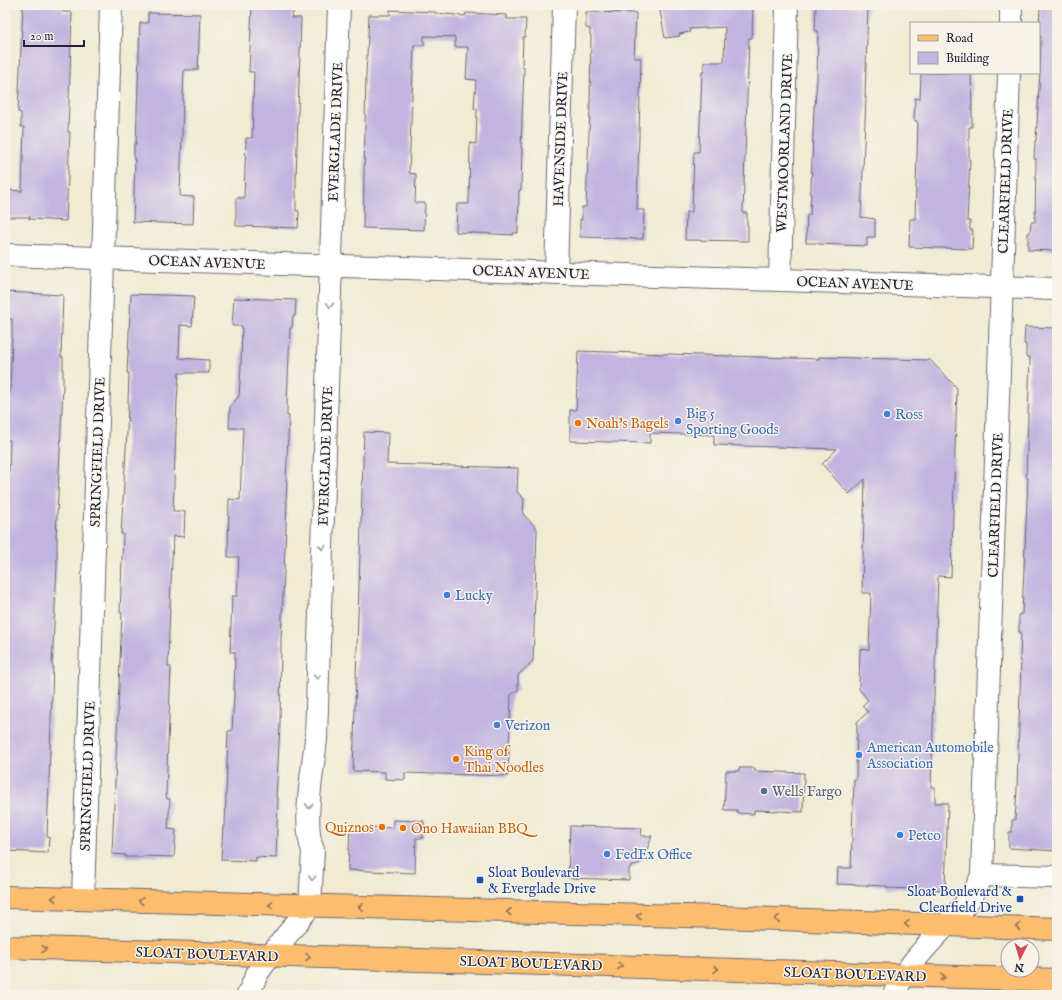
<svg xmlns="http://www.w3.org/2000/svg" width="1062" height="1000" font-family="'IM FELL English',serif">
  <style>
    .building { fill: #c1b4e0 }
    .lines { fill: none; stroke-linecap: round; stroke-linejoin: round }
    .minor-casing { stroke: #6a6871; stroke-width: 24 }
    .major-casing { stroke: #6a6871; stroke-width: 24 }
    .minor { stroke: #fff; stroke-width: 22 }
    .major { stroke: #fcbd6e; stroke-width: 22 }
    .oneway { stroke: #9c9ca7 }
    .oneway2 { stroke: #8f7054 }
    .shop-dot { fill: #3f7fe0; stroke: #f7f3e8; stroke-width: 1.5 }
    .food-dot { fill: #e8710a; stroke: #f7f3e8; stroke-width: 1.5 }
    .service-dot { fill: #5c6f8a; stroke: #f7f3e8; stroke-width: 1.5 }
    .transit-dot { fill: #1a4fb4; stroke: #f7f3e8; stroke-width: 1.5 }
    .labels { text-anchor: middle; stroke-width: 3; stroke-linejoin: round; paint-order: stroke }
    .street-label { font-size: 14px; fill: #22223b; stroke: #f7f3e8 }
    .shop-label { font-size: 14px; fill: #366cbe; stroke: #f7f3e8; text-anchor: start }
    .food-label { font-size: 14px; fill: #c56008; stroke: #f7f3e8; text-anchor: start }
    .service-label { font-size: 14px; fill: #4e5e75; stroke: #f7f3e8; text-anchor: start }
    .transit-label { font-size: 14px; fill: #164399; stroke: #f7f3e8; text-anchor: start }
  </style>
  <rect width="100%" height="100%" fill="#f7f3e8"/>
  <filter id="ink" filterUnits="userSpaceOnUse"><feTurbulence type="fractalNoise" baseFrequency=".025" numOctaves="2"/><feDisplacementMap in="SourceGraphic" scale="8" xChannelSelector="R" yChannelSelector="G"/><feConvolveMatrix kernelMatrix="1 2 1 2 8 2 1 2 1" color-interpolation-filters="sRGB"/></filter>
  <filter id="wash" filterUnits="userSpaceOnUse"><feTurbulence type="fractalNoise" baseFrequency=".012" numOctaves="4" result="noise"/><feDisplacementMap in="SourceGraphic" scale="16" xChannelSelector="R" yChannelSelector="G"/><feGaussianBlur stdDeviation="0.9" result="paint"/><feColorMatrix in="noise" values="0 0 0 0 0 0 0 0 0 0 0 0 0 0 0 0 0 1.4 0 .05"/><feComposite in="paint" operator="in"/></filter>
  <g filter="url(#wash)">
    <rect width="100%" height="100%" fill="#f1ebd4"/>
    <g id="blocks">
      <g class="building">
        <path d="M 23,5 L 63,5 L 63,12 L 72,12 L 68,132 L 70,132 L 66,221 L 29,219 L 30,217 L 5,217 L 5,190 L 22,191 L 24,127 L 21,127 L 21,113 L 18,112 Z"/>
        <path d="M 252,5 L 296,5 L 291,18 L 301,18 L 296,179 L 296,211 L 299,211 L 298,228 L 236,226 L 236,198 L 244,198 L 246,138 L 252,138 L 254,72 L 249,72 Z"/>
        <path d="M 659,5 L 753,5 L 752,38 L 749,38 L 743,213 L 747,213 L 747,225 L 748,225 L 748,241 L 685,240 L 686,212 L 692,212 L 694,152 L 699,152 L 702,72 L 704,72 L 704,62 L 724,62 L 725,27 L 689,29 L 690,32 L 679,34 L 680,36 L 665,38 Z"/>
        <path d="M 816,5 L 868,7 L 865,97 L 866,97 L 861,217 L 875,219 L 875,237 L 867,237 L 867,246 L 818,244 L 818,243 L 806,243 L 807,215 L 810,215 L 814,106 L 815,106 L 817,79 L 818,31 L 815,31 Z"/>
        <path d="M 1040,5 L 1057,5 L 1057,251 L 1028,250 L 1028,233 L 1030,233 L 1031,222 L 1035,222 L 1036,159 L 1034,159 L 1035,141 L 1036,141 L 1040,71 L 1041,36 L 1039,36 Z"/>
        <path d="M 390,10 L 435,12 L 435,13 L 465,16 L 466,13 L 507,15 L 507,19 L 526,19 L 525,37 L 523,37 L 522,67 L 524,67 L 521,148 L 522,148 L 521,190 L 519,190 L 518,233 L 513,233 L 513,235 L 456,232 L 457,204 L 469,204 L 470,143 L 476,144 L 477,109 L 474,109 L 476,80 L 466,79 L 468,47 L 455,47 L 455,37 L 424,36 L 424,45 L 414,45 L 409,173 L 416,174 L 415,203 L 425,203 L 424,230 L 363,228 L 366,75 L 369,15 L 390,15 Z"/>
        <path d="M 586,12 L 636,13 L 634,58 L 641,58 L 637,210 L 644,210 L 643,239 L 580,237 L 580,219 L 582,220 L 582,207 L 586,207 L 590,109 L 591,35 L 590,35 L 590,29 L 586,28 Z"/>
        <path d="M 148,13 L 200,14 L 198,70 L 184,70 L 183,100 L 180,196 L 194,197 L 193,224 L 133,222 L 135,160 L 134,160 L 134,144 L 136,144 L 140,23 L 148,23 Z"/>
        <path d="M 921,73 L 971,73 L 972,109 L 972,127 L 969,127 L 969,160 L 970,160 L 967,221 L 970,221 L 970,230 L 973,230 L 972,249 L 909,247 L 910,219 L 915,219 L 918,123 L 917,123 L 917,121 L 914,120 L 915,98 L 920,99 Z"/>
        <path d="M 5,292 L 63,295 L 61,357 L 63,357 L 63,387 L 56,537 L 57,537 L 57,566 L 52,665 L 53,665 L 47,837 L 49,837 L 48,853 L 5,851 L 5,594 L 8,547 L 7,547 L 9,500 L 5,500 L 5,474 L 9,474 L 10,440 L 5,440 L 5,392 L 10,393 L 12,337 L 12,319 L 5,319 Z"/>
        <path d="M 131,294 L 194,296 L 192,326 L 180,325 L 179,358 L 209,360 L 209,373 L 179,373 L 177,401 L 173,511 L 185,511 L 184,537 L 173,536 L 169,631 L 168,667 L 171,667 L 166,794 L 167,799 L 170,799 L 168,829 L 176,830 L 174,857 L 143,856 L 143,857 L 125,857 L 126,855 L 112,854 L 122,613 L 120,613 L 123,534 L 121,534 L 127,432 L 129,373 L 127,373 Z"/>
        <path d="M 234,298 L 296,300 L 295,316 L 293,316 L 292,328 L 290,328 L 287,405 L 287,416 L 289,416 L 286,481 L 287,481 L 286,502 L 287,502 L 281,640 L 280,726 L 276,798 L 278,798 L 276,858 L 256,857 L 256,861 L 221,860 L 223,826 L 225,826 L 228,731 L 232,731 L 234,696 L 235,652 L 230,652 L 232,596 L 237,596 L 239,557 L 228,557 L 229,499 L 240,500 L 243,428 L 229,428 L 230,407 L 239,396 L 241,365 L 242,326 L 232,326 Z"/>
        <path d="M 1025,327 L 1057,328 L 1057,851 L 1009,848 L 1009,832 L 1012,832 L 1012,820 L 1015,820 L 1017,789 L 1021,660 L 1020,660 L 1021,632 L 1019,632 L 1019,614 L 1022,614 L 1028,478 L 1026,477 L 1030,357 L 1026,357 L 1026,344 L 1024,344 Z"/>
        <path d="M 578,351 L 819,359 L 819,357 L 930,360 L 957,388 L 951,577 L 938,576 L 931,787 L 935,787 L 935,803 L 948,803 L 945,890 L 887,888 L 887,886 L 837,884 L 838,868 L 851,868 L 854,779 L 856,780 L 857,722 L 868,712 L 862,706 L 868,700 L 859,689 L 860,649 L 869,650 L 871,593 L 862,593 L 865,479 L 849,494 L 822,464 L 837,449 L 714,445 L 714,435 L 650,433 L 650,443 L 570,441 L 570,410 L 576,410 Z"/>
        <path d="M 364,432 L 388,433 L 387,464 L 518,468 L 517,492 L 524,499 L 523,514 L 537,529 L 533,661 L 518,675 L 518,690 L 511,695 L 508,776 L 405,773 L 405,780 L 385,779 L 385,772 L 353,771 Z"/>
        <path d="M 739,768 L 755,768 L 755,771 L 804,773 L 803,812 L 754,810 L 754,814 L 737,813 L 737,810 L 724,810 L 726,771 L 739,771 Z"/>
        <path d="M 393,820 L 424,821 L 423,838 L 416,838 L 415,873 L 348,870 L 350,826 L 393,828 Z"/>
        <path d="M 570,826 L 642,828 L 641,836 L 652,836 L 644,858 L 640,863 L 629,868 L 629,880 L 568,878 Z"/>
      </g>
    </g>
  </g>
  <g filter="url(#ink)">
    <use href="#blocks" fill-opacity="0" stroke="#6a6871" stroke-width="1"/>
    <g class="lines">
      <g class="minor-casing">
        <g id="minor">
          <path d="M 1011,23 L 1011,5"/>
          <path d="M 5,255 L 1057,289"/>
          <path d="M 556,273 L 564,5"/>
          <path d="M 780,280 L 787,5"/>
          <path d="M 982,875 L 1057,877"/>
          <path d="M 83,899 L 111,5"/>
          <path d="M 248,995 L 257,974 L 263,965 L 310,906 L 313,850 C 302,826 313,768 316,739 L 339,5"/>
          <path d="M 894,995 C 904,968 928,945 947,924 C 962,909 975,895 982,875 L 1009,73"/>
        </g>
      </g>
      <g class="major-casing">
        <g id="major">
          <path d="M 5,897 L 720,917 L 1057,929"/>
          <path d="M 5,947 L 1057,980"/>
        </g>
      </g>
      <use href="#minor" class="minor"/>
      <use href="#major" class="major"/>
    </g>
    <defs><path id="oneway-chevron" d="M-2-3.5L2.5 0L-2 3.5" fill="none" stroke-width="1.6" stroke-linecap="round" stroke-linejoin="round"/></defs>
    <g class="oneway">
      <use href="#oneway-chevron" transform="translate(330 305) rotate(92)"/>
      <use href="#oneway-chevron" transform="translate(322 547) rotate(92)"/>
      <use href="#oneway-chevron" transform="translate(317 677) rotate(91)"/>
      <use href="#oneway-chevron" transform="translate(309 806) rotate(95)"/>
      <use href="#oneway-chevron" transform="translate(312 878) rotate(93)"/>
    </g>
    <g class="oneway2">
      <use href="#oneway-chevron" transform="translate(54 898) rotate(-178)"/>
      <use href="#oneway-chevron" transform="translate(141 901) rotate(-178)"/>
      <use href="#oneway-chevron" transform="translate(271 905) rotate(-178)"/>
      <use href="#oneway-chevron" transform="translate(361 907) rotate(-178)"/>
      <use href="#oneway-chevron" transform="translate(509 912) rotate(-178)"/>
      <use href="#oneway-chevron" transform="translate(639 916) rotate(-179)"/>
      <use href="#oneway-chevron" transform="translate(777 919) rotate(-178)"/>
      <use href="#oneway-chevron" transform="translate(907 924) rotate(-178)"/>
      <use href="#oneway-chevron" transform="translate(1018 927) rotate(-178)"/>
      <use href="#oneway-chevron" transform="translate(44 949) rotate(2)"/>
      <use href="#oneway-chevron" transform="translate(308 957) rotate(1)"/>
      <use href="#oneway-chevron" transform="translate(620 966) rotate(2)"/>
      <use href="#oneway-chevron" transform="translate(716 969) rotate(2)"/>
      <use href="#oneway-chevron" transform="translate(943 977) rotate(2)"/>
    </g>
  </g>
  <g class="shop-dot">
    <circle cx="887" cy="414" r="4"/>
    <circle cx="678" cy="421" r="4"/>
    <circle cx="447" cy="595" r="4"/>
    <circle cx="497" cy="725" r="4"/>
    <circle cx="859" cy="755" r="4"/>
    <circle cx="900" cy="835" r="4"/>
    <circle cx="607" cy="854" r="4"/>
  </g>
  <g class="food-dot">
    <circle cx="578" cy="423" r="4"/>
    <circle cx="456" cy="759" r="4"/>
    <circle cx="382" cy="827" r="4"/>
    <circle cx="403" cy="828" r="4"/>
  </g>
  <circle class="service-dot" cx="764" cy="791" r="4"/>
  <g class="transit-dot">
    <rect x="476" y="876" width="8" height="8" rx="2"/>
    <rect x="1016" y="895" width="8" height="8" rx="2"/>
  </g>
  <g class="labels">
    <g class="street-label">
      <text transform="translate(335 132) rotate(-88)" y="5">EVERGLADE DRIVE</text>
      <text transform="translate(560 139) rotate(-88)" y="5">HAVENSIDE DRIVE</text>
      <text transform="translate(784 143) rotate(-88)" y="5">WESTMOORLAND DRIVE</text>
      <text transform="translate(1005 181) rotate(-88)" y="5">CLEARFIELD DRIVE</text>
      <text transform="translate(207 262) rotate(2)" y="5">OCEAN AVENUE</text>
      <text transform="translate(531 272) rotate(2)" y="5">OCEAN AVENUE</text>
      <text transform="translate(855 283) rotate(2)" y="5">OCEAN AVENUE</text>
      <text transform="translate(97 452) rotate(-88)" y="5">SPRINGFIELD DRIVE</text>
      <text transform="translate(325 456) rotate(-88)" y="5">EVERGLADE DRIVE</text>
      <text transform="translate(995 505) rotate(-88)" y="5">CLEARFIELD DRIVE</text>
      <text transform="translate(87 776) rotate(-88)" y="5">SPRINGFIELD DRIVE</text>
      <text transform="translate(207 954) rotate(2)" y="5">SLOAT BOULEVARD</text>
      <text transform="translate(531 963) rotate(2)" y="5">SLOAT BOULEVARD</text>
      <text transform="translate(855 974) rotate(2)" y="5">SLOAT BOULEVARD</text>
    </g>
    <g class="shop-label">
      <text x="686" y="418">Big 5<tspan x="686" dy="16">Sporting Goods</tspan></text>
      <text x="895" y="419">Ross</text>
      <text x="455" y="600">Lucky</text>
      <text x="505" y="730">Verizon</text>
      <text x="867" y="752">American Automobile<tspan x="867" dy="16">Association</tspan></text>
      <text x="908" y="840">Petco</text>
      <text x="615" y="859">FedEx Office</text>
    </g>
    <g class="food-label">
      <text x="586" y="428">Noah's Bagels</text>
      <text x="464" y="756">King of<tspan x="464" dy="16">Thai Noodles</tspan></text>
      <text x="374" y="832" text-anchor="end">Quiznos</text>
      <text x="411" y="833">Ono Hawaiian BBQ</text>
    </g>
    <g class="service-label">
      <text x="772" y="796">Wells Fargo</text>
    </g>
    <g class="transit-label">
      <text x="488" y="877">Sloat Boulevard<tspan x="488" dy="16">&amp; Everglade Drive</tspan></text>
      <text x="1012" y="896" text-anchor="end">Sloat Boulevard &amp;<tspan x="1012" dy="16">Clearfield Drive</tspan></text>
    </g>
  </g>
  <rect width="1062" height="1000" fill="none" stroke="#f7f3e8" stroke-width="20"/>
  <rect x="910" y="22" width="130" height="52" fill="#f7f3e8" stroke="#a29fa3"/>
  <rect x="918" y="35" width="20" height="6" fill="#fcbd6e" stroke="#a29fa3"/>
  <text x="946" y="42" font-size="12" fill="#22223b">Road</text>
  <rect x="918" y="52" width="20" height="12" fill="#c1b4e0" stroke="#a29fa3"/>
  <text x="946" y="62" font-size="12" fill="#22223b">Building</text>
  <g transform="translate(1020 958) rotate(185)"><circle r="19" fill="#f7f3e8" stroke="#a29fa3"/>
  <path d="M0-3L7 15L0 10L-7 15Z" fill="#d1495b"/>
  <text y="-6" font-size="11" font-weight="bold" text-anchor="middle" fill="#22223b">N</text>
  </g>
  <path d="M24 40v6h60v-6" fill="none" stroke="#22223b" stroke-width="2"/>
  <text x="30" y="40" font-size="12" fill="#22223b" stroke="#f7f3e8" stroke-width="3" paint-order="stroke">20 m</text>
</svg>
